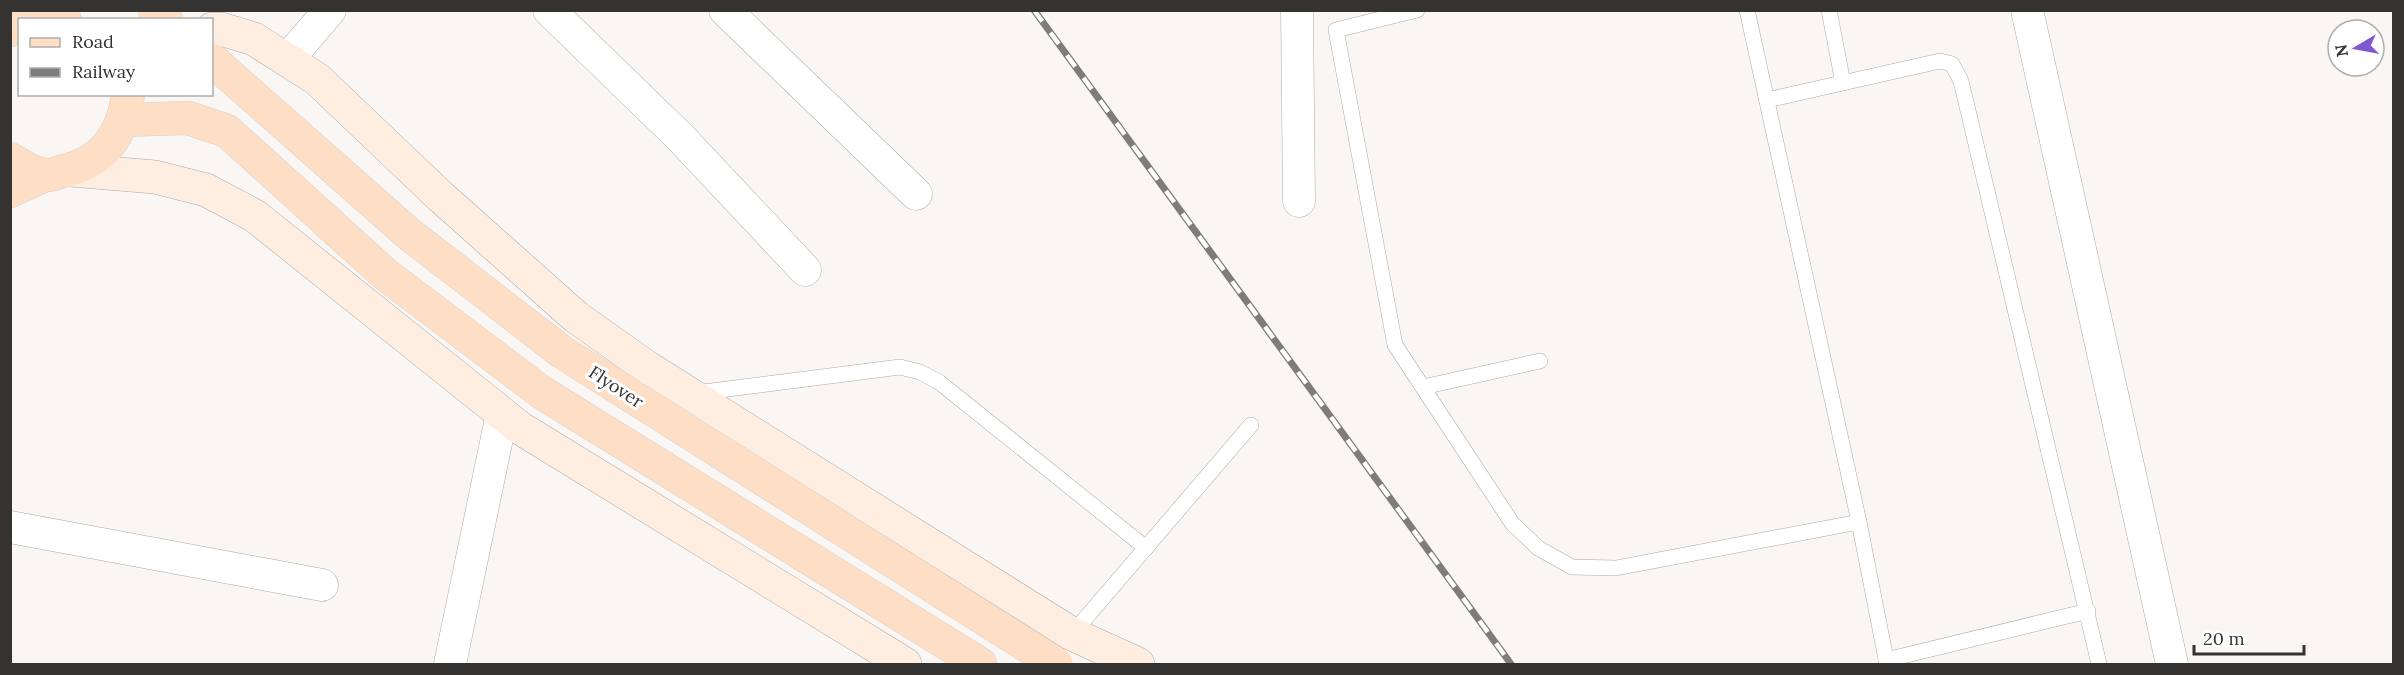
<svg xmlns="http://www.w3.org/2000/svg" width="2404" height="675" font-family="Lora,serif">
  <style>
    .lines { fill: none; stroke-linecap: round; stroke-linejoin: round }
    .lane-casing { stroke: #adaaa7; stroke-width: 16 }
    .street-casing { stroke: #adaaa7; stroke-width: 33 }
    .secondary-casing { stroke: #adaaa7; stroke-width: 34 }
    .primary-casing { stroke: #d2d2d2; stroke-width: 34 }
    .lane { stroke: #fff; stroke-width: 15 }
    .street { stroke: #fff; stroke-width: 32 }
    .secondary { stroke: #feeee1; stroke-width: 33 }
    .primary { stroke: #fedec4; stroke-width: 33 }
    .rail-casing { stroke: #7f7d7c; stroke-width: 7 }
    .rail { stroke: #fff; stroke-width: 4.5; stroke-dasharray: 14; stroke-linecap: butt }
    .primary-bridge-casing { stroke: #d2d2d2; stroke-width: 34; stroke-linecap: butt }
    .primary-bridge { stroke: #fedec4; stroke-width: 33 }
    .labels { text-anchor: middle; stroke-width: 6; stroke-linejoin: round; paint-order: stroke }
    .street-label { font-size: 18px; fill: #343332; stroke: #fff }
  </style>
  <rect width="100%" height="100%" fill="#f9f6f3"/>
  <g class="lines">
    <g class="lane-casing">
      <g id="lane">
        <path d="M 1417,10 L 1336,30 L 1395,345 L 1512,523 L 1538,548 L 1572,567 L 1616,568 L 1859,522"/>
        <path d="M 1747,10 L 1859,522 L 1887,664"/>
        <path d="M 1829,10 L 1843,83"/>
        <path d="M 1767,100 L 1940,61 L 1952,64 L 1961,81 L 2099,664"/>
        <path d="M 1423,387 L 1540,361"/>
        <path d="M 696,393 L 900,367 L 920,372 L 939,382 L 1146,548"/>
        <path d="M 1072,634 L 1251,425"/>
        <path d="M 1886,660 L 2088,611"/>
      </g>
    </g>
    <g class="street-casing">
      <g id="street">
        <path d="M 549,10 L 681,138 L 805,270"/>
        <path d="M 725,10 L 916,194"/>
        <path d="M 1297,10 L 1299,201"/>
        <path d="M 2027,10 L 2172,664"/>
        <path d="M 287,60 L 330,10"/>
        <path d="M 10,527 L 322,585"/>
        <path d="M 450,664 L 502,414"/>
      </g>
    </g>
    <g class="secondary-casing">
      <g id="secondary">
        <path d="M 212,29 L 221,29 L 254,39 L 317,79 L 440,196 L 576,317 L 648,368 L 1072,634 L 1138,664"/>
        <path d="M 71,170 L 155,177 L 206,190 L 255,216 L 520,428 L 905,664"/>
      </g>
    </g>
    <g class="primary-casing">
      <g id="primary">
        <path d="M 155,10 L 166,20"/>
        <path d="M 38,20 L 46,18 L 65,20"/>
        <path d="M 10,30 L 20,25"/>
        <path d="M 212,60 L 409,234"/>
        <path d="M 124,120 L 188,118 L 227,131 L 385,274 L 541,392 L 980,664"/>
        <path d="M 10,159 C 20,165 34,174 45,175 C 50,176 58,173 63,171 C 104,162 123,134 128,94"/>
        <path d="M 10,191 L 45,175"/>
      </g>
    </g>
    <use href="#lane" class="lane"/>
    <use href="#street" class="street"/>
    <use href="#secondary" class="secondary"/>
    <use href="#primary" class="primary"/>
    <g class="rail-casing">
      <path id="rail" d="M 1034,10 L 1511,664"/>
    </g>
    <use href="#rail" class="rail"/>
    <g class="primary-bridge-casing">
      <path id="primary-bridge" d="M 409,234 L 562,352 L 1056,664"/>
    </g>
    <use href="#primary-bridge" class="primary-bridge"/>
  </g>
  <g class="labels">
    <g class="street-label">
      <text transform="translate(616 387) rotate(33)" y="6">Flyover</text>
    </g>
  </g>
  <rect width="2404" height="675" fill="none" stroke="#343332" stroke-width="24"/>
  <rect x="18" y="18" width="195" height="78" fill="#ffffff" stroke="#aeadad" stroke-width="1.5"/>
  <rect x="30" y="38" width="30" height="9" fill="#fedec4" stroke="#aeadad" stroke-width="1.5"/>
  <text x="72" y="48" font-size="18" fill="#343332">Road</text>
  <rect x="30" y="68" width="30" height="9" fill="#7f7d7c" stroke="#aeadad" stroke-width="1.5"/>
  <text x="72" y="78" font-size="18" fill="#343332">Railway</text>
  <g transform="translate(2356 48) rotate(260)"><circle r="28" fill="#ffffff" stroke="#aeadad" stroke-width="1.5"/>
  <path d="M0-4.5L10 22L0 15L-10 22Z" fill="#8058d2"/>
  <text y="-9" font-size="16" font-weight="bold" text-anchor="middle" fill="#343332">N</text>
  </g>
  <path d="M2194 645v9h110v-9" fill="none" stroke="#343332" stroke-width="3"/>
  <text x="2203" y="645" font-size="18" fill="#343332" stroke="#ffffff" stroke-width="4.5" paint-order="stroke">20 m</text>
</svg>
